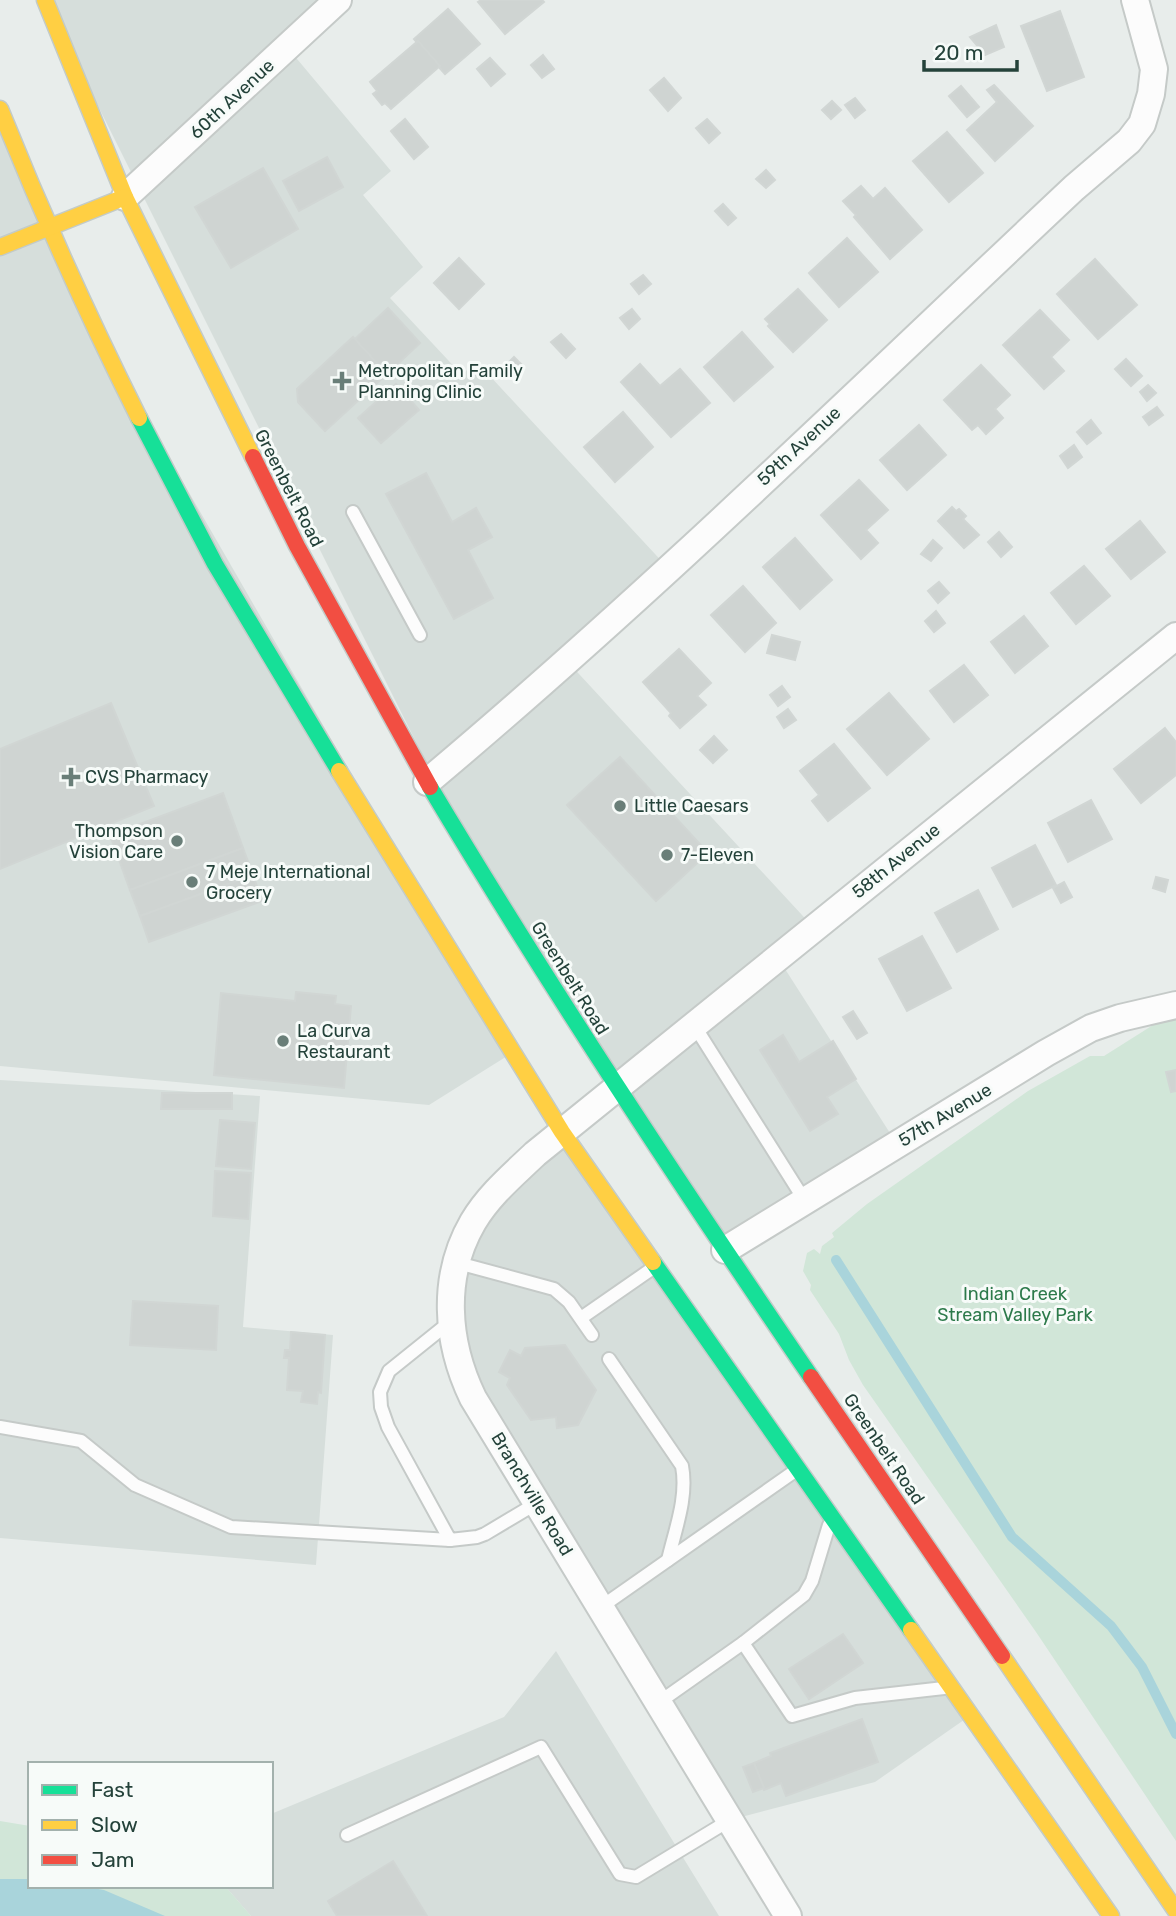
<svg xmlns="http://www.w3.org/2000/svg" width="1176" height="1916" font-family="Rubik,sans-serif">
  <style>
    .built { fill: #d6dedb }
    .green { fill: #d1e6d8 }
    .water { fill: #a9d4db }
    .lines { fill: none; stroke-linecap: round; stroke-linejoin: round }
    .stream { stroke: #a9d4db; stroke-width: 10 }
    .building { fill: #cfd4d2; stroke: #d1d6d4; stroke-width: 2 }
    .lane-casing { stroke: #c5cac8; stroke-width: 16 }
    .street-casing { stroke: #c5cac8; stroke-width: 30 }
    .fast-casing { stroke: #c3cbc8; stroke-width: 19 }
    .slow-casing { stroke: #c3cbc8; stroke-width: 19 }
    .jam-casing { stroke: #c3cbc8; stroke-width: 19 }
    .lane { stroke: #fcfcfc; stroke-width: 12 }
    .street { stroke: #fcfcfc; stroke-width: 26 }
    .fast { stroke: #16e098; stroke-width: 16 }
    .slow { stroke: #ffcf43; stroke-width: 16 }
    .jam { stroke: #f24e42; stroke-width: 16 }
    .poi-dot { fill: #697e78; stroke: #f7fbf9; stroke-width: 2.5 }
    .labels { text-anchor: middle; stroke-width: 6; stroke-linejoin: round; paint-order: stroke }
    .street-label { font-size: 18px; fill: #24423a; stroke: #f7fbf9 }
    .poi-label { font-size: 18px; fill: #24423a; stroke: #f7fbf9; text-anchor: start }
    .park-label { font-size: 18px; fill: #2d7a4b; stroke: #f7fbf9 }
  </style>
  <rect width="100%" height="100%" fill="#e8edeb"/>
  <g class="built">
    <path d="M 45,0 L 338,0 L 287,47 L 391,171 L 363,195 L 423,267 L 390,298 L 462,375 L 476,361 L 668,568 L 567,661 L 814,928 L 778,958 L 897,1144 L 725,1250 L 483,876 Z"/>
    <path d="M 0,110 L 89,319 L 512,1053 L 429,1105 L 0,1066 Z"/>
    <path d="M 0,1080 L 260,1096 L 243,1327 L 333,1335 L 316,1565 L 0,1538 Z"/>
    <path d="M 562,1132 L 971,1715 L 875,1782 L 730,1820 L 461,1374 L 464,1242 Z"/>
    <path d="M 556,1651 L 719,1916 L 251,1916 L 225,1886 L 271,1886 L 271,1814 L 504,1717 Z"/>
  </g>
  <g class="green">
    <path d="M 1176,1017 L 1176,1841 L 1036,1632 L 863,1385 L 849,1360 L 839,1334 L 810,1290 L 811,1285 L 803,1271 L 807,1253 L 814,1249 L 820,1254 L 822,1246 L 834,1237 L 832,1233 L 867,1204 L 1028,1091 L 1090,1056 L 1104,1056 L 1161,1020 Z"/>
    <path d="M 0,1821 L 30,1826 L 30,1886 L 225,1886 L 251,1916 L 0,1916 Z"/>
  </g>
  <path class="water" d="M 0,1879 L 30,1879 L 30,1886 L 81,1886 L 104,1890 L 165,1916 L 0,1916 Z"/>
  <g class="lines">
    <path class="stream" d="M 836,1260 L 1012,1537 L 1111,1626 L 1142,1667 L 1176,1734"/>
  </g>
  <g class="building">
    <path d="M 481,0 L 542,0 L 544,2 L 505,34 L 478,2 Z"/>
    <path d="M 448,9 L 480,44 L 445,74 L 414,39 Z"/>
    <path d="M 1060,11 L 1084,77 L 1047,91 L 1021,26 Z"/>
    <path d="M 996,25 L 1004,47 L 985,55 L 970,37 Z"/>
    <path d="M 418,41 L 440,66 L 391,109 L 385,103 L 382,105 L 373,94 L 377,91 L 370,82 Z"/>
    <path d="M 543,55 L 554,69 L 542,78 L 531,65 Z"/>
    <path d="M 490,58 L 505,74 L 491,86 L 477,69 Z"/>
    <path d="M 664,78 L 681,98 L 668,111 L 650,90 Z"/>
    <path d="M 994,85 L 1033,126 L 995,161 L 967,130 L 997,102 L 987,90 Z"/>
    <path d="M 961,86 L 979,107 L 967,117 L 949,96 Z"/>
    <path d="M 855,98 L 865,110 L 855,118 L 845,105 Z"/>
    <path d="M 832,101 L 841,110 L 831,119 L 822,110 Z"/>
    <path d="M 405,119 L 428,147 L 414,159 L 391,131 Z"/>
    <path d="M 707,119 L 720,133 L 709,143 L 696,128 Z"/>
    <path d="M 947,132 L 983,173 L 949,202 L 913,161 Z"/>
    <path d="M 327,157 L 343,187 L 299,211 L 283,181 Z"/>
    <path d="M 263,168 L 298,229 L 231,268 L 195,207 Z"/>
    <path d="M 766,170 L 775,180 L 766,188 L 756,179 Z"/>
    <path d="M 861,186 L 873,199 L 885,188 L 922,230 L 890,259 L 854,217 L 856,215 L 843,201 Z"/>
    <path d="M 723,204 L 736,218 L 728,225 L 715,211 Z"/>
    <path d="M 847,238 L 878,272 L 839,307 L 809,273 Z"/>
    <path d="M 459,258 L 484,284 L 459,309 L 434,283 Z"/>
    <path d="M 1095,259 L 1137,305 L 1098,339 L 1057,294 Z"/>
    <path d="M 643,275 L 651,284 L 639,294 L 631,284 Z"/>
    <path d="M 798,289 L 827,320 L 793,352 L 768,326 L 770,324 L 765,319 Z"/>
    <path d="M 388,308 L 420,343 L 387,374 L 355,339 Z"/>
    <path d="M 632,309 L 640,319 L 629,329 L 620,318 Z"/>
    <path d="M 1040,310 L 1069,340 L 1051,357 L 1064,371 L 1044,389 L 1003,345 Z"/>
    <path d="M 742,332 L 773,367 L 734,401 L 704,367 Z"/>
    <path d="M 561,334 L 575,349 L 566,358 L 551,342 Z"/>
    <path d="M 353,337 L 387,374 L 325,431 L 298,402 L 297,389 Z"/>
    <path d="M 514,357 L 523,366 L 512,376 L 504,367 Z"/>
    <path d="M 1126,359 L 1142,376 L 1131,386 L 1115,369 Z"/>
    <path d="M 640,364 L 660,386 L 680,369 L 710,403 L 671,437 L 621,382 Z"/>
    <path d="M 981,365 L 1010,395 L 995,409 L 1003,418 L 986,434 L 978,425 L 972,430 L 944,400 Z"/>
    <path d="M 396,384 L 419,410 L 381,443 L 358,418 Z"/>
    <path d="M 1148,385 L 1156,393 L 1147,401 L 1140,392 Z"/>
    <path d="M 1157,407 L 1163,415 L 1149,425 L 1143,417 Z"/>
    <path d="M 623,412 L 653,447 L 615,482 L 584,447 Z"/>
    <path d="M 1091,420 L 1101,433 L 1087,444 L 1077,432 Z"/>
    <path d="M 919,425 L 946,455 L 907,490 L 880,460 Z"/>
    <path d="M 1074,445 L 1082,457 L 1068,468 L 1060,456 Z"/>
    <path d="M 426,473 L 452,522 L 476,508 L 492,537 L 468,550 L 493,598 L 454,619 L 386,494 Z"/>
    <path d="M 859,480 L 888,510 L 866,530 L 878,543 L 861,559 L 821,515 Z"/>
    <path d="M 952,507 L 956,511 L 959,509 L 966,516 L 963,519 L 979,535 L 964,548 L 938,521 Z"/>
    <path d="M 1140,521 L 1165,552 L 1131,579 L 1106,549 Z"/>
    <path d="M 999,532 L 1012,547 L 1001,557 L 988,542 Z"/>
    <path d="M 795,538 L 832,580 L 800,609 L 763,567 Z"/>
    <path d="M 933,540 L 942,548 L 931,561 L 921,554 Z"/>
    <path d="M 1084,566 L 1110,596 L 1076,624 L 1051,593 Z"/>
    <path d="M 939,582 L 949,593 L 938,603 L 928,591 Z"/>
    <path d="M 743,586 L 776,623 L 745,652 L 711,615 Z"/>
    <path d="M 936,611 L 945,623 L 934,632 L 925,621 Z"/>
    <path d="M 1024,616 L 1048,646 L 1015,673 L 991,642 Z"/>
    <path d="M 772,635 L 800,642 L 795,660 L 767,653 Z"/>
    <path d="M 679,649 L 711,683 L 697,696 L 706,705 L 680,728 L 669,716 L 671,713 L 643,682 Z"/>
    <path d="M 964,665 L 988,695 L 954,722 L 930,691 Z"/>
    <path d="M 782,686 L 790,697 L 778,706 L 770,695 Z"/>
    <path d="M 889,693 L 929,739 L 887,775 L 847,729 Z"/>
    <path d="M 111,703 L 154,806 L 0,869 L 0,749 Z"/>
    <path d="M 788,709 L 796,720 L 784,728 L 777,717 Z"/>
    <path d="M 1165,728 L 1176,742 L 1176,775 L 1141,803 L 1114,769 Z"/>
    <path d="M 714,736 L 727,750 L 713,763 L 700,750 Z"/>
    <path d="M 834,744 L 870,788 L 828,821 L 812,801 L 819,795 L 800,771 Z"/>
    <path d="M 620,757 L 708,853 L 656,901 L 567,805 Z"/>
    <path d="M 223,793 L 243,848 L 130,890 L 110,835 Z"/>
    <path d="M 1091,800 L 1112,839 L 1068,862 L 1048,823 Z"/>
    <path d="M 1035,845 L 1056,885 L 1013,907 L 992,868 Z"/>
    <path d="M 243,848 L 253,875 L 140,916 L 130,890 Z"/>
    <path d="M 253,875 L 262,901 L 149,942 L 140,916 Z"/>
    <path d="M 1156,877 L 1168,880 L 1165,892 L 1153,888 Z"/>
    <path d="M 1064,882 L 1072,897 L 1061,903 L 1053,888 Z"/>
    <path d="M 978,890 L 998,929 L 957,952 L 935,913 Z"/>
    <path d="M 922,936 L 951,988 L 907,1011 L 879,959 Z"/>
    <path d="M 296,992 L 336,996 L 335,1004 L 351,1006 L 344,1088 L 214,1075 L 221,993 L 295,1001 Z"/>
    <path d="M 853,1011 L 867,1033 L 857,1039 L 843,1017 Z"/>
    <path d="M 783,1035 L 799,1062 L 833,1041 L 856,1079 L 827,1097 L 838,1114 L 810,1131 L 760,1050 Z"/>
    <path d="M 1176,1070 L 1176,1091 L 1171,1092 L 1166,1072 Z"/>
    <path d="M 162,1093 L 232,1093 L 232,1109 L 161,1109 Z"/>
    <path d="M 220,1120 L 255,1123 L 251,1169 L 216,1166 Z"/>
    <path d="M 215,1171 L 251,1173 L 248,1219 L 213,1216 Z"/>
    <path d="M 133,1301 L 218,1306 L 216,1350 L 130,1345 Z"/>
    <path d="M 291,1332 L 325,1335 L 321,1393 L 318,1392 L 317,1404 L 301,1402 L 303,1391 L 287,1390 L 289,1358 L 284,1358 L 285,1350 L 290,1350 Z"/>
    <path d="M 565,1345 L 596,1390 L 578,1425 L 557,1428 L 556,1417 L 531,1420 L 507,1385 L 510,1378 L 499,1372 L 510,1350 L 521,1356 L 525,1348 Z"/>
    <path d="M 843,1634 L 863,1663 L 809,1699 L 789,1669 Z"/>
    <path d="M 862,1719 L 878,1762 L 786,1796 L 781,1783 L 764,1790 L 754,1763 L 771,1756 L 770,1753 Z"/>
    <path d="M 754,1763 L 764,1788 L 753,1792 L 743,1767 Z"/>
    <path d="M 393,1861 L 427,1916 L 337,1916 L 328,1901 Z"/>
  </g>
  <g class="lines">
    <g class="lane-casing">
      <g id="lane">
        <path d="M 353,512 L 420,635"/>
        <path d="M 694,1025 L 805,1201"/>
        <path d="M 458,1263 L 554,1289 L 569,1302 L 592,1335"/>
        <path d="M 581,1318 L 653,1268"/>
        <path d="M 450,1322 L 389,1371 L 380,1392 L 381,1407 L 388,1427 L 450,1540 L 477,1537 L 485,1534 L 537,1503"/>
        <path d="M 609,1359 L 682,1466 C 688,1497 675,1530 668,1560"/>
        <path d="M 0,1427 L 81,1441 L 135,1485 L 231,1527 L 450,1540"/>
        <path d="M 829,1525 L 812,1581 L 804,1595 L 743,1643 L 792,1716 L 855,1698 L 944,1688"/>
        <path d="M 601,1607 L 795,1471"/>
        <path d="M 658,1703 L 743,1643"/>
        <path d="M 347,1835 L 541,1747 L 620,1874 L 636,1877 L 730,1820"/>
      </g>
    </g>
    <g class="street-casing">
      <g id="street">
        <path d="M 125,197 L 338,0"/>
        <path d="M 427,782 C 651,594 861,388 1074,188 L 1129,141 L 1142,124 L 1151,94 L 1154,69 L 1135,0"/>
        <path d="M 725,1250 L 1046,1053 L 1091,1028 L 1120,1018 L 1176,1005"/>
        <path d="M 788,1916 L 473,1398 C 446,1342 441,1277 473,1222 C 489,1195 513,1175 535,1154 L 1176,636"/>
      </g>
    </g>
    <g class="fast-casing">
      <g id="fast">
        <path d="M 139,418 L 215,564 L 339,771"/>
        <path d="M 430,787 C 550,988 679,1183 811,1377"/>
        <path d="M 653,1262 L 911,1630"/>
      </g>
    </g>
    <g class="slow-casing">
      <g id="slow">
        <path d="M 45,0 L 125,197 L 253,457"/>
        <path d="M 0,109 C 42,214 88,316 139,418"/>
        <path d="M 0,247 L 125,197"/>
        <path d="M 339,771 L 562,1132 L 653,1262"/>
        <path d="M 911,1630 L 1111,1916"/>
        <path d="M 1002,1656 L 1176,1911"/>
      </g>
    </g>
    <g class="jam-casing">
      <g id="jam">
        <path d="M 253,457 L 297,546 L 430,787"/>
        <path d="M 811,1377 L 1002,1656"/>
      </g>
    </g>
    <use href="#lane" class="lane"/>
    <use href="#street" class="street"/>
    <use href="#fast" class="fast"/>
    <use href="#slow" class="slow"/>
    <use href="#jam" class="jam"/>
  </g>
  <g class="poi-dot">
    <path d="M338.5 370.5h7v7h7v7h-7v7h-7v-7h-7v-7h7z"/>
    <path d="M67.5 766.5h7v7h7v7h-7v7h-7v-7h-7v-7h7z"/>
    <circle cx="620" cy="806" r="7"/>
    <circle cx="177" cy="841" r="7"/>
    <circle cx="667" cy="855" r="7"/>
    <circle cx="192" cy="882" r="7"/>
    <circle cx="283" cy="1041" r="7"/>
  </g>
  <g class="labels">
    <g class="street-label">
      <text transform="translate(232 99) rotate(-43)" y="6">60th Avenue</text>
      <text transform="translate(799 446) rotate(-43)" y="6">59th Avenue</text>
      <text transform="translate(289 488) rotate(63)" y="6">Greenbelt Road</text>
      <text transform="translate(896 861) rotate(-39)" y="6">58th Avenue</text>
      <text transform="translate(570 978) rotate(58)" y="6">Greenbelt Road</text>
      <text transform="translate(945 1115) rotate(-31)" y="6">57th Avenue</text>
      <text transform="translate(884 1449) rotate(56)" y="6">Greenbelt Road</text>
      <text transform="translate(532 1494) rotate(59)" y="6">Branchville Road</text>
    </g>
    <g class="poi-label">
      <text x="358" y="377">Metropolitan Family<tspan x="358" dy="21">Planning Clinic</tspan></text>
      <text x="85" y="783">CVS Pharmacy</text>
      <text x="634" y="812">Little Caesars</text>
      <text x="163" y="837" text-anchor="end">Thompson<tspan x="163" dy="21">Vision Care</tspan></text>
      <text x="681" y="861">7-Eleven</text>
      <text x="206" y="878">7 Meje International<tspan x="206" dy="21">Grocery</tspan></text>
      <text x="297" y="1037">La Curva<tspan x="297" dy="21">Restaurant</tspan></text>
    </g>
    <g class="park-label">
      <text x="1015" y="1300">Indian Creek<tspan x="1015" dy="21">Stream Valley Park</tspan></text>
    </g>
  </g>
  <rect x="28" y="1762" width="245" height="126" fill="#f7fbf9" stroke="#a3b1ad" stroke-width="2"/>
  <rect x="42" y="1785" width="35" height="10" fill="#16e098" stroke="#a3b1ad" stroke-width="2"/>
  <text x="91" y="1797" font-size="21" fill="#24423a">Fast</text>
  <rect x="42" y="1820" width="35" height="10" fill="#ffcf43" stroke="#a3b1ad" stroke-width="2"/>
  <text x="91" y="1832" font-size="21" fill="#24423a">Slow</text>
  <rect x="42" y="1855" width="35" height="10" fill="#f24e42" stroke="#a3b1ad" stroke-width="2"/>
  <text x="91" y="1867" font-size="21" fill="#24423a">Jam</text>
  <path d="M924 60v10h93v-10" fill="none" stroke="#24423a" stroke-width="3.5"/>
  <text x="934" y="60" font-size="21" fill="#24423a" stroke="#f7fbf9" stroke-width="5" paint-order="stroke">20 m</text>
</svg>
